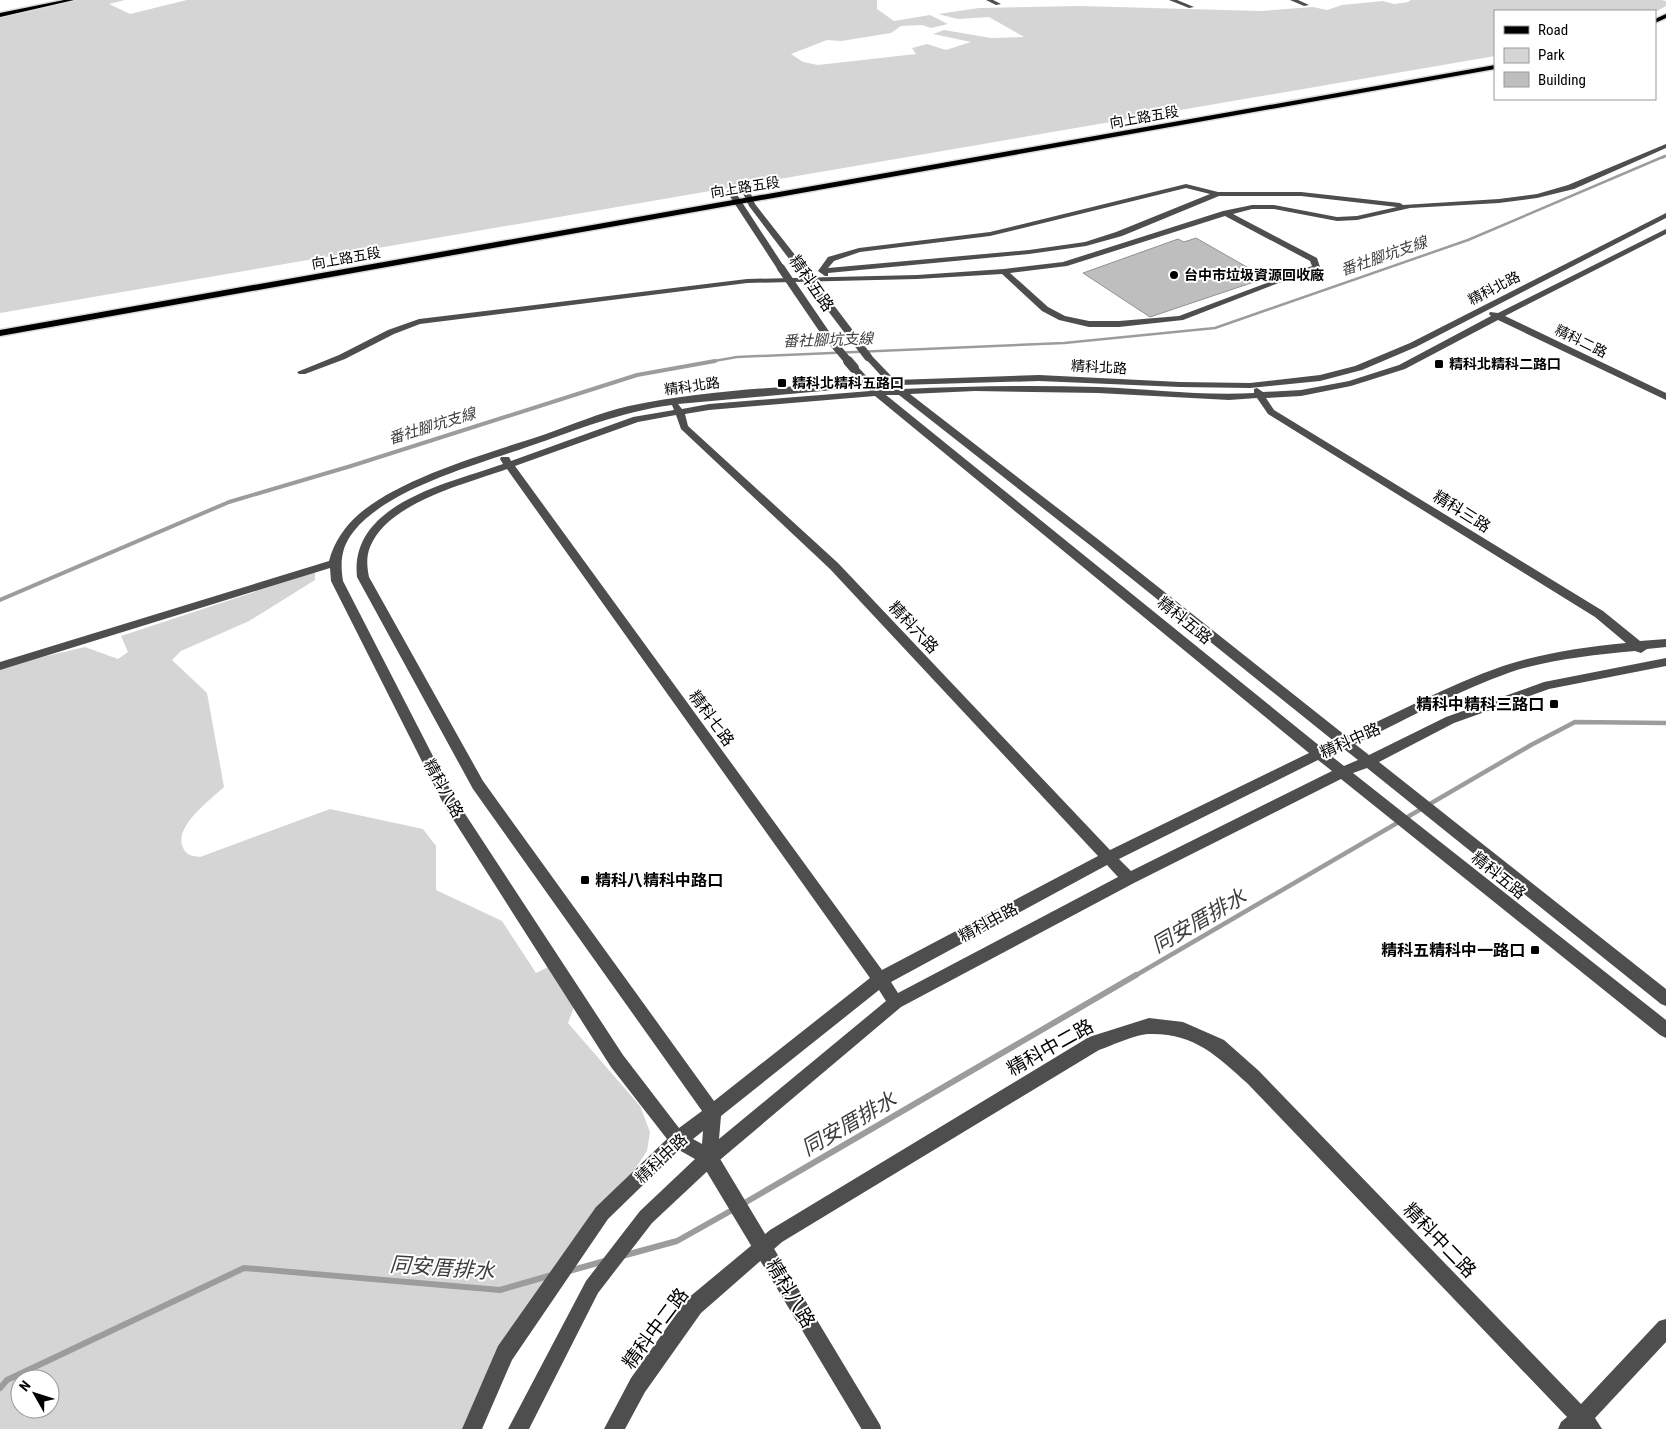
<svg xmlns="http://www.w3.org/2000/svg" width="1666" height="1429" font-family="'Roboto Condensed','Noto Sans TC',sans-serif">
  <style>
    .green { fill: #d5d5d5; fill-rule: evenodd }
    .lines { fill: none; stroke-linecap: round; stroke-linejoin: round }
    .stream-far4 { stroke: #9c9c9c; stroke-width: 2 }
    .stream-far3 { stroke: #9c9c9c; stroke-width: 2.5 }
    .stream-far2 { stroke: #9c9c9c; stroke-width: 4 }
    .stream-far1 { stroke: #9c9c9c; stroke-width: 4.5 }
    .stream { stroke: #9c9c9c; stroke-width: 6 }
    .building { fill: #bebebe; stroke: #929292 }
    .major-casing { stroke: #dbdbdb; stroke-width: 3 }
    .minor { fill: #4e4e4e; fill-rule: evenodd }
    .major { fill: #000; fill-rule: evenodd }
    .minor-bridge-far2 { stroke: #4e4e4e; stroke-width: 8 }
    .minor-bridge-far1 { stroke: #4e4e4e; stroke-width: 10 }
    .minor-bridge { stroke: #4e4e4e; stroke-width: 18 }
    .poi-dot { fill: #000; stroke: #fff; stroke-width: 2 }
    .labels { text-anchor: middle; stroke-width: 4; stroke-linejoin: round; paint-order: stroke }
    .far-street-label { font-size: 14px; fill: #000; stroke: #fff }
    .far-poi-label { font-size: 14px; font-weight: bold; fill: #000; stroke: #fff; text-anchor: start }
    .far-water-label { font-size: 15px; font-style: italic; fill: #3d3d3d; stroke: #fff }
    .street-label { font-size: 16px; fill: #000; stroke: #fff }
    .poi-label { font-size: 16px; font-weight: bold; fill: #000; stroke: #fff; text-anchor: end }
    .near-street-label { font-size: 19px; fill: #000; stroke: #fff }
    .near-water-label { font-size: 21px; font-style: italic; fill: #3d3d3d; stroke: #fff }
  </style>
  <rect width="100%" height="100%" fill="#fff"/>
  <g class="green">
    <path d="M 74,0 L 125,0 L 109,4 L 130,14 L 187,0 L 877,0 L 877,9 L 894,21 L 930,15 L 948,24 L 931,28 L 922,25 L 901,26 L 891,33 L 841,41 L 827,40 L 791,54 L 803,62 L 818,65 L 916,54 L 912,48 L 927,44 L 946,50 L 971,42 L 933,34 L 944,30 L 991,38 L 1024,37 L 989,17 L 958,19 L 938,14 L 979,8 L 1079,6 L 1261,11 L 1313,7 L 1327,10 L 1342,5 L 1383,1 L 1394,4 L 1408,2 L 1411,0 L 1662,0 L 1666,1 L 1666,6 L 1655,12 L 1495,11 L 1495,56 L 0,313 L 0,17 Z"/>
    <path d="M 315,572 L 315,580 L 249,621 L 181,651 L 172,660 L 207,693 L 224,787 C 210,800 176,825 182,845 C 185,855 191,856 200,857 L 330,809 L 423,829 L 436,846 L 436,890 L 502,921 L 536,973 L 560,961 L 579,993 L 568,1023 L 640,1106 L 650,1132 L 647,1151 L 463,1429 L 0,1429 L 0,667 L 85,647 L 118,659 L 128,652 L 121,636 ZM 20,1379 L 50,1379 L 50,1409 L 20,1409 Z"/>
  </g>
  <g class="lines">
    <path class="stream-far4" d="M 1662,158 L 1666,156"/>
    <path class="stream-far3" d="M 708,362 L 737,357 L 1064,343 L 1215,328 L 1468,240 L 1665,156"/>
    <path class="stream-far2" d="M 0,600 L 229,502 L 351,466 L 637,375 L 715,361"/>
    <path class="stream-far1" d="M 1133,977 L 1531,745 L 1575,722 L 1666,723"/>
    <g class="stream">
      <path d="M 741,1205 L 1136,975"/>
      <path d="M 622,1256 L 677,1241 L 734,1209"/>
      <path d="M 569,1271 L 605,1261"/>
      <path d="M 0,1388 L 7,1380 L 244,1268 L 500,1290 L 552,1275"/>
    </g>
  </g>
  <path class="building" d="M 1196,238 L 1266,278 L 1150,317 L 1083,273 L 1178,239 L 1184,242 Z"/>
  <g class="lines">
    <g class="major-casing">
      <g id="major">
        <path d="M 64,0 L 74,0 L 0,17 L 0,13 Z"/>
        <path d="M 1666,14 L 1666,18 L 1655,23 L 1655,19 Z"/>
        <path d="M 1495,65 L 1495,69 L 0,336 L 0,330 Z"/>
      </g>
    </g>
    <g class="minor">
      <path d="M 986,0 L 993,0 L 1001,4 L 996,5 Z"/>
      <path d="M 1169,0 L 1177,0 L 1194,7 L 1189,8 Z"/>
      <path d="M 1290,0 L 1298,0 L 1309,5 L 1304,6 Z"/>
      <path d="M 1666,144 L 1666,148 L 1574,189 L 1537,198 L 1499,203 L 1410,208 L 1357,220 L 1337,221 L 1274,209 L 1252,209 L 1233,214 L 1317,258 L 1320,267 L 1183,320 L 1119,327 L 1089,327 L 1059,320 L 1042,311 L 1002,274 L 917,279 L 747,283 L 420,324 L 394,334 L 345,359 L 305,374 L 299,374 L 297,372 L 339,355 L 388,330 L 419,319 L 747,279 L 917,275 L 1004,269 L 1063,262 L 1223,211 L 1252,205 L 1274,205 L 1337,217 L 1357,216 L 1397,207 L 1301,196 L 1219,196 L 1122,236 L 1086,246 L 1029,254 L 828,273 L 828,276 L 825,276 L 818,271 L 828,257 L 859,248 L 990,232 L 1186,184 L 1218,192 L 1301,192 L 1400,203 L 1403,205 L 1499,199 L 1537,194 L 1568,185 ZM 1186,188 L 1210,194 L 1116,232 L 1085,242 L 1029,250 L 828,268 L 834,261 L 860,252 L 990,236 ZM 1225,216 L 1310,261 L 1312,266 L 1179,316 L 1119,321 L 1089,321 L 1065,316 L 1048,307 L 1010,273 L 1067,266 Z"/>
      <path d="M 742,187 L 748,187 L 755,204 L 799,260 L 799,264 L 793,264 L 749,206 L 741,189 Z"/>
      <path d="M 728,190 L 734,190 L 785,268 L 784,270 L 778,270 L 727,192 Z"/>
      <path d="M 1666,213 L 1666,218 L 1416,347 L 1362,370 L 1320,381 L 1250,388 L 1180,387 L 1039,381 L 900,385 L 903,389 C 968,386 1033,385 1098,387 C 1150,389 1202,396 1254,393 L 1254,389 L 1257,388 L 1263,392 L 1301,390 L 1349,381 L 1399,365 L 1491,316 L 1489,314 L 1490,312 L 1498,313 L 1666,229 L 1666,234 L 1505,316 L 1666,393 L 1666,400 L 1498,320 L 1405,369 L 1351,386 L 1301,396 L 1266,398 L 1274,410 L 1603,611 L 1640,641 L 1666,639 L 1666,647 L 1647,649 L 1641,653 L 1635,651 C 1594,655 1551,659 1511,672 C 1457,691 1407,719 1355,744 L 1369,755 L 1446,717 L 1544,682 L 1666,658 L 1666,666 L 1549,689 L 1454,723 L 1379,762 L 1666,989 L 1666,1006 L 1661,1004 L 1367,768 L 1353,773 L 1666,1020 L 1666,1038 L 1660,1035 L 1341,779 L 1134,883 L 901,1007 L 715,1164 L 652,1223 L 598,1293 L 529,1429 L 508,1429 L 586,1281 L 640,1211 L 695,1159 L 679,1150 L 608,1219 L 512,1360 L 482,1429 L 462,1429 L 498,1346 L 596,1207 L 667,1139 L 611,1067 L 444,805 L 331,581 L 330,568 L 0,670 L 0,662 L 329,561 C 334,542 345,526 359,514 C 402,477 489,453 543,435 C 571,425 599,413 629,406 C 704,390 785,387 862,382 L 850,368 L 854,365 L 857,366 L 871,381 L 885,380 L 864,357 L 868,354 L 871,355 L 895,380 L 1039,375 L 1180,382 L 1250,383 L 1320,375 L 1355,366 L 1410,343 ZM 876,386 L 890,386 L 893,389 L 879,390 ZM 866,387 L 870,391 L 709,404 L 682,409 L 678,404 ZM 975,391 L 1098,393 L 1229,400 L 1257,398 L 1268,414 L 1595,617 L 1626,643 C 1584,647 1543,653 1503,666 C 1448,685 1398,713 1346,736 L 1099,540 L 910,394 ZM 886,395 L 899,395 L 1091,546 L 1335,742 L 1321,747 ZM 875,396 L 1309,753 L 1110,850 L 838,563 L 688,426 L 685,414 L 709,410 ZM 672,405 L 674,410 L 633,417 L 511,461 L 509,457 L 501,457 L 500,459 L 503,464 C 450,483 349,503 357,577 L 473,789 L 702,1111 L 679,1128 L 623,1055 L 454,797 L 343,581 C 340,562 341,547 354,531 C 388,488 479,464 530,446 C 577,430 623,411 672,405 ZM 676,415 L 681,429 L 830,569 L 1098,856 L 882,970 L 515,466 L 638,422 ZM 507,469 L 870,978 L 714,1101 L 483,781 L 369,577 C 367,567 366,557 370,547 C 388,502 466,484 507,469 ZM 1344,749 L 1358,760 L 1344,766 L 1330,755 ZM 1318,760 L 1332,771 L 1131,871 L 1119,859 ZM 1107,865 L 1118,877 L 898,993 L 891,982 ZM 879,990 L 886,1001 L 719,1139 L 721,1116 ZM 703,1131 L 702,1144 L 693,1139 Z"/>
      <path d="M 1149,1018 L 1183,1022 L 1224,1040 L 1259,1071 L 1581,1404 L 1659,1321 L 1666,1319 L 1666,1342 L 1595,1418 L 1602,1429 L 1558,1429 L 1561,1422 L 1567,1417 L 1247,1083 C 1217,1056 1194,1033 1150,1034 C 1136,1034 1113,1045 1099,1050 L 782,1242 L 701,1313 L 645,1392 L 625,1429 L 604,1429 L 631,1378 L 687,1299 L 770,1230 L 1089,1037 Z"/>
    </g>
    <use href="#major" class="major"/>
    <g class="minor-bridge-far2">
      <path d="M 796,262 L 868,357"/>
      <path d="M 781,268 L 828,337 L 849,362"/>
    </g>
    <path class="minor-bridge-far1" d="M 848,361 L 854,368"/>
    <path class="minor-bridge" d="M 709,1158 L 872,1429"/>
  </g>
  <g class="poi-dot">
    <circle cx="1174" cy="275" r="5"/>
    <rect x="1434" y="359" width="10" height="10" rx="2.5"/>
    <rect x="777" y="378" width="10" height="10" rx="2.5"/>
    <rect x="1549" y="699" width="10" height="10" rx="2.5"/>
    <rect x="580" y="875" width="10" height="10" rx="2.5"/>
    <rect x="1530" y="945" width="10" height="10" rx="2.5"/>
  </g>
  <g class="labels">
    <g class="far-street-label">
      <text transform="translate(1144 117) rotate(-10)" y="5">向上路五段</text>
      <text transform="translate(745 187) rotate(-9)" y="5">向上路五段</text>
      <text transform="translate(346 258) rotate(-10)" y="5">向上路五段</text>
      <text transform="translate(1494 288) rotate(-27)" y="5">精科北路</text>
      <text transform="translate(1581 341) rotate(26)" y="5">精科二路</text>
      <text transform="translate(1099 367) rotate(3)" y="5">精科北路</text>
      <text transform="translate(692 386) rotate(-8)" y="5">精科北路</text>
    </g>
    <g class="far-poi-label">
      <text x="1184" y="280">台中市垃圾資源回收廠</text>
      <text x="1449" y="369">精科北精科二路口</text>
      <text x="792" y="388">精科北精科五路口</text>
    </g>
    <g class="far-water-label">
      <text transform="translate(1384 256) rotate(-19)" y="5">番社腳坑支線</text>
      <text transform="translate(828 340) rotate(-2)" y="5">番社腳坑支線</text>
      <text transform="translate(432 426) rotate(-17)" y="5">番社腳坑支線</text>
    </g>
    <g class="street-label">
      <text transform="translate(812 283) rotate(55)" y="6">精科五路</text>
      <text transform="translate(1462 511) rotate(32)" y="6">精科三路</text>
      <text transform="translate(1185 620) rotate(39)" y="6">精科五路</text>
      <text transform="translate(914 627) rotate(47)" y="6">精科六路</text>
      <text transform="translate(712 718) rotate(54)" y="6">精科七路</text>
      <text transform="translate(1350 740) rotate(-24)" y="6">精科中路</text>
      <text transform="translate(444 788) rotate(61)" y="6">精科八路</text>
      <text transform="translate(1499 875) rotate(39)" y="6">精科五路</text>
      <text transform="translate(988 922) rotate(-28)" y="6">精科中路</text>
      <text transform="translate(661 1158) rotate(-43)" y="6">精科中路</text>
    </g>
    <g class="poi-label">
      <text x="1544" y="710">精科中精科三路口</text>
      <text x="595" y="886" text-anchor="start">精科八精科中路口</text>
      <text x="1525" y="956">精科五精科中一路口</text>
    </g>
    <g class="near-street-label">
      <text transform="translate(1050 1047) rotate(-29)" y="7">精科中二路</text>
      <text transform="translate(1440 1240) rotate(46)" y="7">精科中二路</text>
      <text transform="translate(791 1293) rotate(59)" y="7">精科八路</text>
      <text transform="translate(655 1328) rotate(-53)" y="7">精科中二路</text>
    </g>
    <g class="near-water-label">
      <text transform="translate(1199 921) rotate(-30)" y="7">同安厝排水</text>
      <text transform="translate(849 1124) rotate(-30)" y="7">同安厝排水</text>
      <text transform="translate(442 1268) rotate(4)" y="7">同安厝排水</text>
    </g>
  </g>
  <rect x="1494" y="10" width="162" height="90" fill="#ffffff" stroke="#999999"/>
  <rect x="1504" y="26" width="25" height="8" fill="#000000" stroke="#999999"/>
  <text x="1538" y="35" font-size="15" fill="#000000">Road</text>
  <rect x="1504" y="48" width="25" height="15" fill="#d5d5d5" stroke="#999999"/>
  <text x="1538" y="60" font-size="15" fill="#000000">Park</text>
  <rect x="1504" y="72" width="25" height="15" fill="#bebebe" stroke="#999999"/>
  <text x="1538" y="85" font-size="15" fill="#000000">Building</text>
  <g transform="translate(35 1394) rotate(309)"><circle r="24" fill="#ffffff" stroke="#999999"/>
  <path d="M0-4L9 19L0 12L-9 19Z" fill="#000000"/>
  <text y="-8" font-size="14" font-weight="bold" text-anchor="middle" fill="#000000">N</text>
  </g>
</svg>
